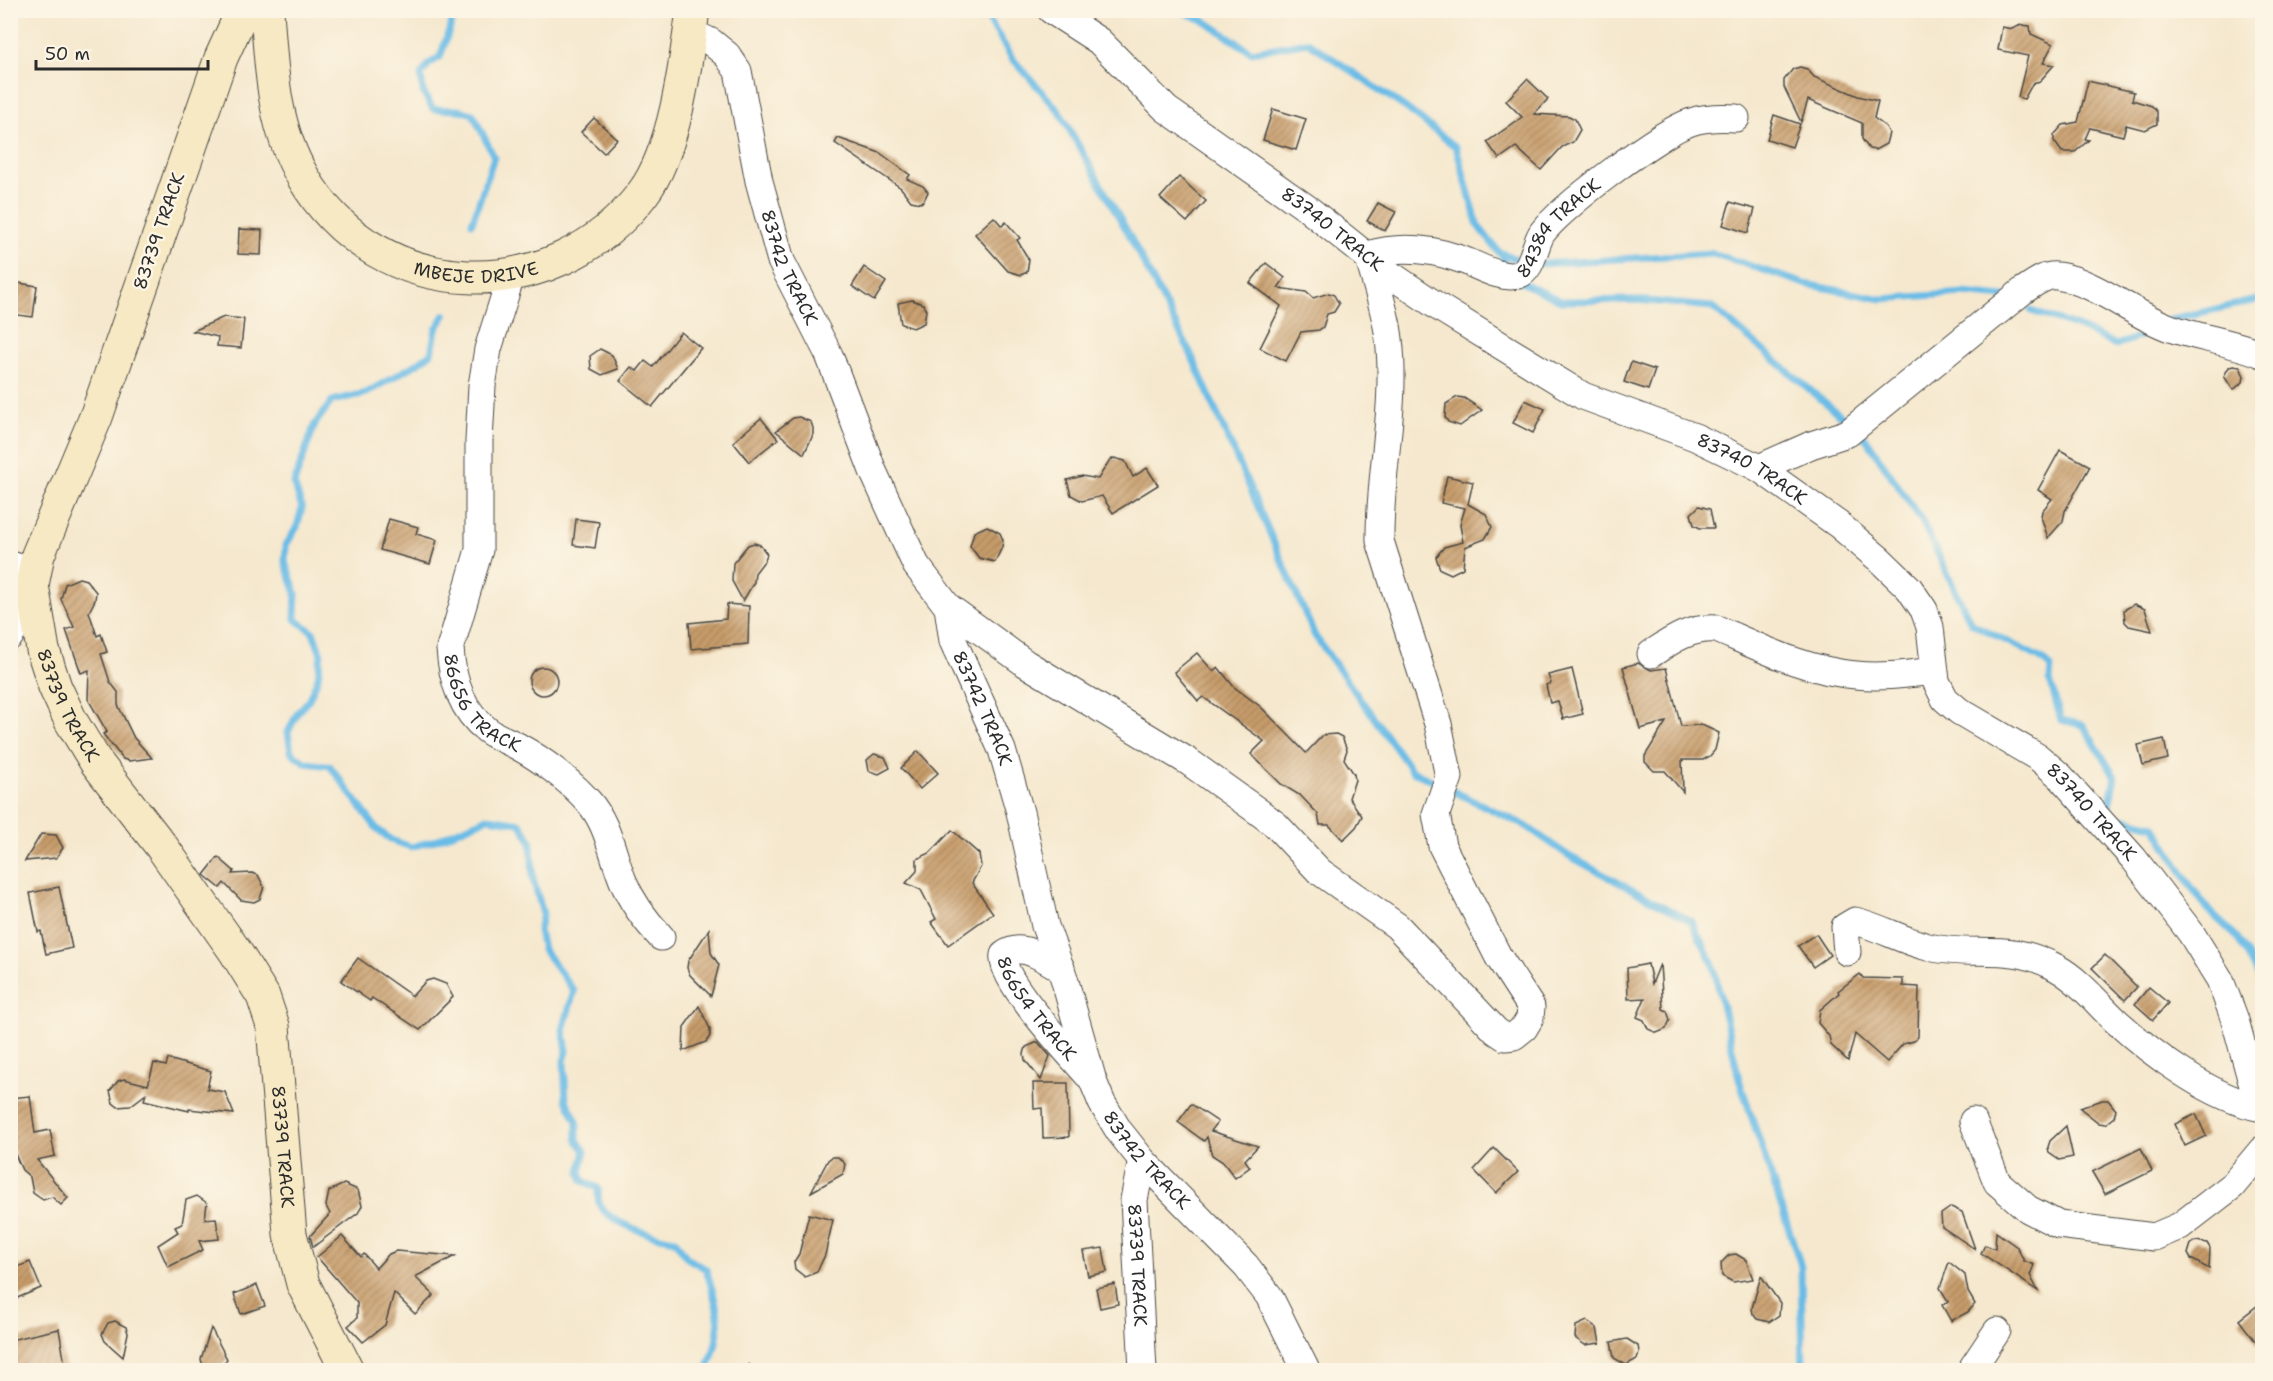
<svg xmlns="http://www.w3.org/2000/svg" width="2273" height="1381" font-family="'Shantell Sans',sans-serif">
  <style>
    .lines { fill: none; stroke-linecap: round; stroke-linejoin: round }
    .stream { stroke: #6abce6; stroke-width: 7 }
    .building { fill: url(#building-hatch) }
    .street-casing { stroke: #494743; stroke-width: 29 }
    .secondary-casing { stroke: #494743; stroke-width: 35 }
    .path { stroke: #494743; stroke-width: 4; stroke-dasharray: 1.5 4.5; stroke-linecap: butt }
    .street { stroke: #fff; stroke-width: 27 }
    .secondary { stroke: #f6e9c3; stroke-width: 33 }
    .labels { text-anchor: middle; stroke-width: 5; stroke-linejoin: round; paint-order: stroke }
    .street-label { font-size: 18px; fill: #2b2b2b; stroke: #fcf5e5 }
  </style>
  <defs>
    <pattern id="building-hatch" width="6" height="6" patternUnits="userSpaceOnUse" patternTransform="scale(1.5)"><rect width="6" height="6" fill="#c79c6a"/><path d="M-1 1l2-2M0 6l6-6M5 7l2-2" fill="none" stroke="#a27f57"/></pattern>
  </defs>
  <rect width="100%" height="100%" fill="#fcf5e5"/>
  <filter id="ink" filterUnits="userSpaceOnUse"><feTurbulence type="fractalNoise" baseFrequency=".0167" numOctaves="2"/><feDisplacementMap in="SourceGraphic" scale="12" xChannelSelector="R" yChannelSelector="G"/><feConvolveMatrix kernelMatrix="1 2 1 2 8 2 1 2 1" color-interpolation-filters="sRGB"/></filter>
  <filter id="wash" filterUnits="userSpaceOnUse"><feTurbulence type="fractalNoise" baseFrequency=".008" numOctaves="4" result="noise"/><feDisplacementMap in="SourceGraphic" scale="24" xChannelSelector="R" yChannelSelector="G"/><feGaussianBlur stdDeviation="1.35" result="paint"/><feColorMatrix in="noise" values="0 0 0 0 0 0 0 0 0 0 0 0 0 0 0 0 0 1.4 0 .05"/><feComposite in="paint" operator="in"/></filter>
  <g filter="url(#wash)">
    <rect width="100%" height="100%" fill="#f5e8ce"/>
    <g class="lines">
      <g class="stream">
        <path d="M 456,10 L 440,57 L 429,64 L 421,75 L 423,92 L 433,109 L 459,110 L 473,114 L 494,157 L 472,223"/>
        <path d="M 983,10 L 1012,58 L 1059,111 L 1127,231 L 1190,352 L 1315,636 L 1412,771 L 1441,785"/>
        <path d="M 1179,10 L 1205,21 L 1251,52 L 1308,42 L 1406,108 L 1456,147 L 1478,226 L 1503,257 L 1505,268"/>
        <path d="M 1499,252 L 1519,260"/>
        <path d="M 1542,264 L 1712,253 L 1805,284 L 1882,299 L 1963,293 L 2004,297"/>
        <path d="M 1521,282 L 1561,301 L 1637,300 L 1712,307 L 1847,421"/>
        <path d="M 2031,311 L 2081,328 L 2116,345 L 2156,331"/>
        <path d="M 445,315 L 436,329 L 431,353 L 418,363 L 366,393 L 332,401 L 315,424 L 294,483 L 302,508 L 297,527 L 286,545 L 285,562 L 296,593 L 295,619 L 313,632 L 321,654 L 318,678 L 308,701 L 298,712 L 288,732 L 291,752 L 306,763 L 330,766 L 377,829 L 391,840 L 411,847 L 436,840 L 488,818 L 520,823 L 531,841 L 533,879 L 543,914 L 539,930 L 543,949 L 574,991 L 563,1030 L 567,1051 L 564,1061 L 566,1100 L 577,1121 L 577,1140 L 585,1151 L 580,1172 L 583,1181 L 598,1188 C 598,1192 598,1198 599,1202 C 605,1223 656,1237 675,1240 L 687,1258 L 706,1269 C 719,1312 725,1327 707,1370"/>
        <path d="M 2172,319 L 2262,299"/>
        <path d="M 1860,433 L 1867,440 L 1922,521 L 1971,623 L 2040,658 L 2051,667 L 2050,680 L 2061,720 L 2083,725 L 2115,777 L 2108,810 L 2114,816 L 2154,826 L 2190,885 L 2210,912 L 2237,937 L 2262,981"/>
        <path d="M 1451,790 L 1526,826 L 1569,856 L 1691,921 L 1713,964 L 1739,1079 L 1801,1266 L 1803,1370"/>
      </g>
    </g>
    <g id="blocks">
      <g class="building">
        <path d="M 2021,25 L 2030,26 L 2031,34 L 2053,44 L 2043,63 L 2054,65 L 2040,81 L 2033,83 L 2024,99 L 2018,97 L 2028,56 L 1998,50 L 2002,27 L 2012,29 Z"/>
        <path d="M 1800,67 L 1807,69 L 1814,77 L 1858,96 L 1878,101 L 1874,118 L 1886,127 L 1889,133 L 1886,144 L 1875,150 L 1869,149 L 1862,139 L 1862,123 L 1808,100 L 1801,122 L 1784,87 L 1784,80 L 1793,69 Z"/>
        <path d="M 1527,79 L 1548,99 L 1534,114 L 1569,116 L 1575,119 L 1580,130 L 1573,142 L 1562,147 L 1541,170 L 1516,147 L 1499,159 L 1487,142 L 1522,117 L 1506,101 Z"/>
        <path d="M 2088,81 L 2134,92 L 2132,100 L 2152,106 L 2157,112 L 2157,124 L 2145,130 L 2126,125 L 2123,136 L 2090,128 L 2085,139 L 2089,140 L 2075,152 L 2062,152 L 2054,141 L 2054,135 L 2063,125 L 2078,122 Z"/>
        <path d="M 1273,109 L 1306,119 L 1296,150 L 1263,140 Z"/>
        <path d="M 1774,115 L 1800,124 L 1792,147 L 1767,139 Z"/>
        <path d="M 594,118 L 617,139 L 604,153 L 581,132 Z"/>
        <path d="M 838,138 L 880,153 L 910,175 L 907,179 L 923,186 L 928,192 L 924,200 L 921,203 L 911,201 L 901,188 L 835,143 Z"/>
        <path d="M 1179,177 L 1206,201 L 1187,222 L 1160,198 Z"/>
        <path d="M 1730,202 L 1755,209 L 1748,233 L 1723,225 Z"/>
        <path d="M 1378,203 L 1396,212 L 1385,231 L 1367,221 Z"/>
        <path d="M 994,217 L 1002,226 L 1006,222 L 1020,238 L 1017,240 L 1029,260 L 1027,272 L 1021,275 L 1008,271 L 975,234 Z"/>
        <path d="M 239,229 L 262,230 L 261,255 L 238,254 Z"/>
        <path d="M 1266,263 L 1285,278 L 1278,288 L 1306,292 L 1313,298 L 1329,293 L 1334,295 L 1339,304 L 1334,312 L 1327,314 L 1323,327 L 1319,330 L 1301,332 L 1286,361 L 1260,348 L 1281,306 L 1250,283 Z"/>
        <path d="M 864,267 L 886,282 L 874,301 L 852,286 Z"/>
        <path d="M 12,282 L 37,286 L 33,317 L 10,314 Z"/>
        <path d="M 912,300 L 923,304 L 926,310 L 924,323 L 913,328 L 901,324 L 898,303 Z"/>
        <path d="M 224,317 L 244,319 L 241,348 L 217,346 L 218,337 L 193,331 Z"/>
        <path d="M 681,332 L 701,348 L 652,407 L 620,381 L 631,367 L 637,371 L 645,361 L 653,367 Z"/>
        <path d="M 600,349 L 612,355 L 618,369 L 602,375 L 591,369 L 590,356 Z"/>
        <path d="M 1631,362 L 1655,370 L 1648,390 L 1624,382 Z"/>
        <path d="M 2234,366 L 2240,367 L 2244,376 L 2243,382 L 2233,390 L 2224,376 L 2229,367 Z"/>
        <path d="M 1457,397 L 1464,398 L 1482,410 L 1460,426 L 1448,422 L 1445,417 L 1446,404 Z"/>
        <path d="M 1525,400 L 1545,409 L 1533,433 L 1513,423 Z"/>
        <path d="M 799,417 L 811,422 L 813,428 L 813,435 L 804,454 L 776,431 L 793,418 Z"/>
        <path d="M 761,418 L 778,439 L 749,462 L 733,442 Z"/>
        <path d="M 2060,450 L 2090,466 L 2065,511 L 2063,521 L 2048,538 L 2041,517 L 2042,511 L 2052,499 L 2038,490 Z"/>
        <path d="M 1114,458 L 1125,461 L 1133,477 L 1147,468 L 1158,485 L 1113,513 L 1102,496 L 1082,501 L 1071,495 L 1067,480 L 1082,476 L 1098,479 L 1109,461 Z"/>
        <path d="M 1447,476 L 1473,482 L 1468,504 L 1486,514 L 1492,527 L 1485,539 L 1465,547 L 1463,568 L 1451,574 L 1440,569 L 1436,557 L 1444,547 L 1463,542 L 1460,525 L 1465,508 L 1441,503 Z"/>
        <path d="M 1699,506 L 1710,509 L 1714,528 L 1700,528 L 1694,525 L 1691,514 Z"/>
        <path d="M 389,519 L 418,527 L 416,534 L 437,540 L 430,564 L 380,550 Z"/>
        <path d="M 576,519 L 599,522 L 595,548 L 573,545 Z"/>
        <path d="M 987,526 L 1000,533 L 1003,540 L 1002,547 L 995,562 L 979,558 L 970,546 L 974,532 Z"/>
        <path d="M 754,543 L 760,545 L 767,554 L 765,560 L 755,573 L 754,582 L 743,601 L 732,581 L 733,563 L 748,545 Z"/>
        <path d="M 79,578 L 86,580 L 96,592 L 95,600 L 89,612 L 97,636 L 101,634 L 107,652 L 101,654 L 110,682 L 118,692 L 118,705 L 134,738 L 152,758 L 129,761 L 123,759 L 103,734 L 107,732 L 88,699 L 89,670 L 81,673 L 66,630 L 74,627 L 61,599 L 65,584 Z"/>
        <path d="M 727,604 L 749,606 L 748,644 L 691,649 L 689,623 L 726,619 Z"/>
        <path d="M 2134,604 L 2145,609 L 2152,631 L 2129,626 L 2125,622 L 2124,610 Z"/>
        <path d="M 1197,653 L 1213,671 L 1218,667 L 1234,687 L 1261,707 L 1306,753 L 1323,735 L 1336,734 L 1342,737 L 1347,750 L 1344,759 L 1354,774 L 1355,780 L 1349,798 L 1362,816 L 1356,827 L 1343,840 L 1329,825 L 1320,825 L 1318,814 L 1301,796 L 1281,784 L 1251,754 L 1264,741 L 1203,697 L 1198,701 L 1174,672 Z"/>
        <path d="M 1638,663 L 1651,670 L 1666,668 L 1681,726 L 1702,725 L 1719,733 L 1715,750 L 1710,756 L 1703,760 L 1682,760 L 1683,792 L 1665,771 L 1654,771 L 1645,762 L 1645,756 L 1666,722 L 1640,729 L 1623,667 Z"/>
        <circle cx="543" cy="681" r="14"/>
        <path d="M 1572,669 L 1583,714 L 1563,719 L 1558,701 L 1550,703 L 1546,685 L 1551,683 L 1548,675 Z"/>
        <path d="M 2164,739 L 2168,759 L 2143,765 L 2138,745 Z"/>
        <path d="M 918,751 L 938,773 L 920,789 L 901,768 Z"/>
        <path d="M 874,754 L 885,757 L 890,768 L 879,774 L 869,771 L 867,760 Z"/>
        <path d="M 952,830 L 979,854 L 981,866 L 972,883 L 993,913 L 948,945 L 931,922 L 936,919 L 921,890 L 906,883 L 917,871 L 917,859 L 930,853 Z"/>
        <path d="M 41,834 L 56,835 L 63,848 L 56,858 L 25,861 Z"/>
        <path d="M 218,857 L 234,871 L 232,874 L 252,873 L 258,875 L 264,887 L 260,899 L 254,902 L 241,900 L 224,883 L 220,888 L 204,875 Z"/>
        <path d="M 59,887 L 72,948 L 46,954 L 41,931 L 38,932 L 30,893 Z"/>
        <path d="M 709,929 L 711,953 L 719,965 L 711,996 L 690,975 L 687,968 L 688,961 Z"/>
        <path d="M 1816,934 L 1830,955 L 1813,967 L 1798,946 Z"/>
        <path d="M 2105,955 L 2137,987 L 2125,1000 L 2092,968 Z"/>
        <path d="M 358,958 L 412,996 L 426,981 L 433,979 L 446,984 L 453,997 L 420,1030 L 372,998 L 370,1001 L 341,981 Z"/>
        <path d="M 1648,964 L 1652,984 L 1660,964 L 1663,1009 L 1667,1011 L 1670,1020 L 1666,1029 L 1657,1033 L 1648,1029 L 1644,1020 L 1637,1017 L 1645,998 L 1628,999 L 1627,968 Z"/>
        <path d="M 1860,974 L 1863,978 L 1903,979 L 1903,986 L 1919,987 L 1918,1037 L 1914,1041 L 1903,1044 L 1887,1062 L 1855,1034 L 1848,1061 L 1831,1045 L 1829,1036 L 1818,1023 L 1820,1010 L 1839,993 L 1838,991 Z"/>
        <path d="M 2149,987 L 2168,1003 L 2153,1020 L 2135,1004 Z"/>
        <path d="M 699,1006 L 710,1029 L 710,1036 L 706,1042 L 683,1051 L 684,1027 Z"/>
        <path d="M 1038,1042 L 1050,1056 L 1041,1080 L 1025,1060 L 1024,1054 L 1026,1047 Z"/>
        <path d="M 168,1059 L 211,1071 L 207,1089 L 225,1092 L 234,1114 L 189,1109 L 189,1111 L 144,1100 L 146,1094 L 130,1106 L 118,1107 L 113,1103 L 110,1091 L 118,1081 L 124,1079 L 148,1085 L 154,1063 L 166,1066 Z"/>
        <path d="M 1033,1083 L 1068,1083 L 1069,1137 L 1043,1138 L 1042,1108 L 1034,1109 Z"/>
        <path d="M 30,1096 L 35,1133 L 50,1130 L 55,1156 L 37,1160 L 68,1198 L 61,1205 L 52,1197 L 43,1200 L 33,1193 L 30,1177 L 22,1170 L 10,1143 L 10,1098 Z"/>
        <path d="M 2102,1100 L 2108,1100 L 2116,1110 L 2114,1117 L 2105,1124 L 2099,1123 L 2080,1108 Z"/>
        <path d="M 1191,1104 L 1218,1122 L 1211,1131 L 1258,1146 L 1245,1160 L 1250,1167 L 1235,1178 L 1223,1162 L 1212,1155 L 1207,1137 L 1204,1141 L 1178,1122 Z"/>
        <path d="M 2196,1114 L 2206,1136 L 2185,1146 L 2175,1124 Z"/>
        <path d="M 2066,1126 L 2073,1157 L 2059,1160 L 2049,1153 L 2048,1147 L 2050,1141 Z"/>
        <path d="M 1494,1148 L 1518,1172 L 1496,1193 L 1474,1170 Z"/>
        <path d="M 2141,1148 L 2152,1171 L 2105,1194 L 2092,1172 Z"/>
        <path d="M 832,1157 L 838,1157 L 845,1164 L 843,1174 L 811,1192 L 828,1160 Z"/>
        <path d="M 344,1184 L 358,1190 L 362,1206 L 358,1213 L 313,1247 L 310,1236 L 330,1214 L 326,1206 L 329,1191 Z"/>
        <path d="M 197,1196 L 207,1203 L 205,1219 L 216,1218 L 219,1239 L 199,1241 L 203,1250 L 168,1267 L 158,1245 L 178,1232 L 175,1227 L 182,1224 L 186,1200 Z"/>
        <path d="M 1951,1207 L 1962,1212 L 1975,1249 L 1942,1227 L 1941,1214 Z"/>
        <path d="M 809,1214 L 833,1220 L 825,1255 L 817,1272 L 805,1277 L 795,1269 L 794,1262 L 799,1254 Z"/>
        <path d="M 1996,1232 L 2017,1247 L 2024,1261 L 2034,1265 L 2030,1275 L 2038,1291 L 1981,1253 L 1985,1245 L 1995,1249 Z"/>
        <path d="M 342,1236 L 361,1257 L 364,1254 L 376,1268 L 389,1254 L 396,1251 L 455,1256 L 415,1277 L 434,1295 L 415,1314 L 394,1293 L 385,1325 L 363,1342 L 348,1326 L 357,1318 L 357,1303 L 317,1257 Z"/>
        <path d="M 2196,1241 L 2207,1243 L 2210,1248 L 2209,1269 L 2191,1259 L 2188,1254 L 2191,1244 Z"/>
        <path d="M 1103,1248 L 1107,1272 L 1088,1276 L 1083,1251 Z"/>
        <path d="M 1736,1254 L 1746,1260 L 1753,1279 L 1733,1282 L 1722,1276 L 1721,1263 L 1729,1255 Z"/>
        <path d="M 30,1262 L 41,1288 L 10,1301 L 10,1270 Z"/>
        <path d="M 1949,1262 L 1965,1275 L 1968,1292 L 1975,1304 L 1968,1312 L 1951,1321 L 1942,1305 L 1948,1301 L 1940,1288 Z"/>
        <path d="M 1761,1276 L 1780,1303 L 1779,1315 L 1769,1322 L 1757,1319 L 1753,1314 L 1752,1308 Z"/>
        <path d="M 1115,1284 L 1118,1304 L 1100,1308 L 1096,1288 Z"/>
        <path d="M 257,1285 L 265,1306 L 241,1314 L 234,1294 Z"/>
        <path d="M 2262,1302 L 2262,1350 L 2239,1320 Z"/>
        <path d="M 115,1321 L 126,1327 L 128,1333 L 123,1357 L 105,1341 L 102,1334 L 108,1323 Z"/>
        <path d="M 1587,1321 L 1597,1328 L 1600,1343 L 1585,1345 L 1575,1338 L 1576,1326 Z"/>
        <path d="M 211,1328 L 227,1359 L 219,1369 L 211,1370 L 203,1366 L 201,1359 Z"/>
        <path d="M 59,1329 L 66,1371 L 10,1371 L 10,1340 Z"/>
        <path d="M 1627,1339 L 1638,1346 L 1639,1352 L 1637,1359 L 1626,1365 L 1614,1358 L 1611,1342 Z"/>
      </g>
    </g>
  </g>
  <g filter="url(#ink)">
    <use href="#blocks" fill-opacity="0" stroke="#494743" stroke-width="1.5"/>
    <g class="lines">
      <g class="street-casing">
        <g id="street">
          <path id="s1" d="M 1051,10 L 1099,41 L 1166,109 L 1308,209 L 1388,273 L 1440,308 L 1583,396 L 1695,437 L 1759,468 L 1839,525 L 1879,559 L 1909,588 L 1924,610 L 1930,627 L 1936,681 L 1945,699 L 1959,711 L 2039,758 L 2060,776 L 2134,859 L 2191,933 L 2220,980 L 2235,1020 L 2253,1086 L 2262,1101"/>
          <path id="s2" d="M 690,32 L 711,42 L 727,55 L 738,71 L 759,181 L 781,261 L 829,355 L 873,471 L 916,565 L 948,607 L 953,641 L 1002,750 L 1020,812 L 1045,926 L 1064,978 L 1093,1081 L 1102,1103 L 1119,1131 L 1142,1160 L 1246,1266 L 1269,1296 L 1306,1370"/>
          <path id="s3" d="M 511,276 L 488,349 L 482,386 L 479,441 L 479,550 L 450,649 C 452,679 462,711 487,730 C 497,738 509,741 519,747 C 543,760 570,781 588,801 C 608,823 612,854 623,881 C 632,903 645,920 661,937"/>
          <path d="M 1759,468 L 1811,445 L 1848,433 L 2024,290 C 2034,284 2045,274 2057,276 C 2095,281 2133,315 2170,328 C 2200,338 2232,342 2262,354"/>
          <path d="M 10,565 L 33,571"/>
          <path id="s4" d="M 948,607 L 1025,663 L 1189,762 L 1259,812 L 1276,825 L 1319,871 L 1397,926 L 1496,1031 L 1505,1037 L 1514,1036 L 1524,1028 L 1530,1018 L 1531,1007 L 1498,956 L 1442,846 L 1436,814 L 1449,777 L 1438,724 L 1380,541 C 1379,474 1397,406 1389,339 C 1386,311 1375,282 1368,255 C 1398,246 1427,248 1457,258 C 1475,263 1499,280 1518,275 C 1533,270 1534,245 1542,233 C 1561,207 1660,132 1691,122 C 1706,117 1720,117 1736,118"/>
          <path d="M 10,636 L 33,598"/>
          <path d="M 1651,654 C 1672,640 1690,627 1717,629 C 1761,648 1807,671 1856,675 C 1882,678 1908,674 1934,671"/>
          <path d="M 1847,952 L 1845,927 L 1855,921 C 1880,927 1903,941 1928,947 C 1976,958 2009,941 2057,968 C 2080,981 2096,1002 2115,1020 C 2152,1054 2212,1099 2262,1108"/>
          <path id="s5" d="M 1061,968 C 1043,959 1023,941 1004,955 C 999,979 1069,1053 1087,1074"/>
          <path d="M 1973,1121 L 1997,1182 L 2028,1209 L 2059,1225 L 2154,1237 L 2180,1226 L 2232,1186 L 2262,1150"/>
          <path id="s6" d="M 1142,1160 L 1134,1200 L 1143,1370"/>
          <path d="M 1971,1370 L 1997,1331"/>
        </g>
      </g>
      <g class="secondary-casing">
        <g id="secondary">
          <path id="s7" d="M 243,10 L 221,58 L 96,417 L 38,555 L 32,585 L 43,650 L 55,687 L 71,721 L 96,762 L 162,847 L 235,951 L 263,996 L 273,1026 L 290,1234 L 303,1284 L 347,1370"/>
          <path id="s8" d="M 267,10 C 271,68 273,126 303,177 C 377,305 555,310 643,193 C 675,151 686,62 693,10"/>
        </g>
      </g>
      <path class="path" d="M 745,1370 L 753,1362"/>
      <use href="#street" class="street"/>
      <use href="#secondary" class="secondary"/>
    </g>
  </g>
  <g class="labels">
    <g class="street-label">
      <text dy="6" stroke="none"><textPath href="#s4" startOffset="1762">84384 TRACK</textPath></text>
      <text dy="6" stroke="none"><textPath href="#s1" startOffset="358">83740 TRACK</textPath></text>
      <text transform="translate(159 231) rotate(-71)" y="6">83739 TRACK</text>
      <text dy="6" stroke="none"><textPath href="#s8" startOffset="382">MBEJE DRIVE</textPath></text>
      <text dy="6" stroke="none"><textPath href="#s2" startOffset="267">83742 TRACK</textPath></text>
      <text dy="6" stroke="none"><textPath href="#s1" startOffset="844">83740 TRACK</textPath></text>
      <text dy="6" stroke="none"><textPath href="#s3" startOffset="448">86656 TRACK</textPath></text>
      <text dy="6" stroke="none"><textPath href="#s7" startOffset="740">83739 TRACK</textPath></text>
      <text dy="6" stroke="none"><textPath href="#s2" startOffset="752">83742 TRACK</textPath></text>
      <text dy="6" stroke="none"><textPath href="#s1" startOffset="1348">83740 TRACK</textPath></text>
      <text dy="6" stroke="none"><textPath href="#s5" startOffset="126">86654 TRACK</textPath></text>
      <text dy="6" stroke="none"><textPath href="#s7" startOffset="1244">83739 TRACK</textPath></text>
      <text dy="6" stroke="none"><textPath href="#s2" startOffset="1238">83742 TRACK</textPath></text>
      <text dy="6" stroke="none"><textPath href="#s6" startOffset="106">83739 TRACK</textPath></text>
    </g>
  </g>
  <rect width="2273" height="1381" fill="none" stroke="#fcf5e5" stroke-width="36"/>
  <path d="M36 60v9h172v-9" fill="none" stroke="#2b2b2b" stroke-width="3"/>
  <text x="45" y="60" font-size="18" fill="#2b2b2b" stroke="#fcf5e5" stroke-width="4.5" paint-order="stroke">50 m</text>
</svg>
